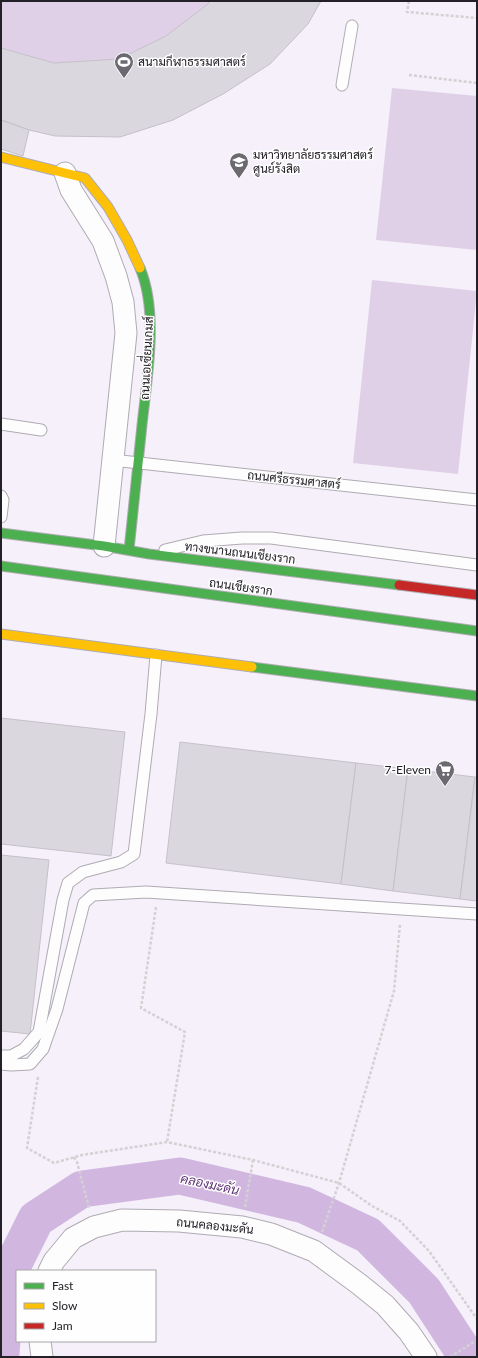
<svg xmlns="http://www.w3.org/2000/svg" width="478" height="1358" font-family="Lato,Sarabun,sans-serif">
  <style>
    .green { fill: #dfd0e8 }
    .lines { fill: none; stroke-linecap: round; stroke-linejoin: round }
    .river { stroke: #d1b7e0; stroke-width: 37 }
    .building { fill: #dbd7df; stroke: #c6c1c9 }
    .lane-casing { stroke: #afabb2; stroke-width: 13 }
    .street-casing { stroke: #afabb2; stroke-width: 23 }
    .fast-casing { stroke: #afabb2; stroke-width: 11 }
    .slow-casing { stroke: #afabb2; stroke-width: 11 }
    .jam-casing { stroke: #afabb2; stroke-width: 11 }
    .path { stroke: #d3d1d4; stroke-width: 2.5; stroke-dasharray: 3 2; stroke-linecap: butt }
    .lane { stroke: #fefdfe; stroke-width: 11 }
    .street { stroke: #fefdfe; stroke-width: 21 }
    .fast { stroke: #4caf50; stroke-width: 9 }
    .slow { stroke: #ffc107; stroke-width: 9 }
    .jam { stroke: #c62828; stroke-width: 9 }
    .labels { text-anchor: middle; stroke-width: 3; stroke-linejoin: round; paint-order: stroke }
    .poi-label { font-size: 12px; fill: #242027; stroke: #fefefe; text-anchor: start }
    .street-label { font-size: 12px; fill: #242027; stroke: #fefefe }
    .water-label { font-size: 13px; font-style: italic; fill: #603476; stroke: #fefefe }
  </style>
  <rect width="100%" height="100%" fill="#f5f0f9"/>
  <g class="green">
    <path d="M 1,1 L 321,1 L 270,64 L 223,94 L 173,120 L 120,137 L 55,136 L 1,120 Z"/>
    <path d="M 392,88 L 477,96 L 477,250 L 376,240 Z"/>
    <path d="M 372,280 L 477,291 L 458,474 L 353,463 Z"/>
  </g>
  <g class="lines">
    <path class="river" d="M 1,1353 L 7,1277 L 36,1219 L 82,1189 L 180,1176 L 304,1205 L 368,1235 L 424,1291 L 467,1357"/>
  </g>
  <g class="building">
    <path d="M 209,1 L 321,1 L 308,24 L 270,64 L 223,94 L 173,120 L 120,137 L 55,136 L 29,130 L 1,120 L 1,48 L 54,63 L 119,59 L 166,36 L 208,4 Z"/>
    <path d="M 1,120 L 29,130 L 23,156 L 1,149 Z"/>
    <path d="M 1,718 L 125,732 L 111,856 L 1,844 Z"/>
    <path d="M 180,742 L 356,763 L 341,884 L 166,863 Z"/>
    <path d="M 356,763 L 408,769 L 393,891 L 341,884 Z"/>
    <path d="M 408,769 L 475,777 L 460,899 L 393,891 Z"/>
    <path d="M 475,777 L 477,777 L 477,901 L 460,899 Z"/>
    <path d="M 1,855 L 49,860 L 30,1034 L 1,1031 Z"/>
  </g>
  <g class="lines">
    <g class="lane-casing">
      <g id="lane">
        <path d="M 342,85 L 352,26"/>
        <path d="M 1,424 L 41,430"/>
        <path d="M 112,460 L 477,500"/>
        <path d="M 1,496 L 3,500 L 1,517"/>
        <path d="M 165,550 L 203,541 L 242,538 L 271,538 L 477,565"/>
        <path d="M 1,1056 L 11,1056 L 24,1049 L 39,1032 L 63,900 L 68,883 L 83,872 L 121,862 L 134,854 L 151,714 L 156,655"/>
        <path d="M 1,1064 L 11,1065 L 30,1064 L 43,1049 L 57,1009 L 84,903 L 93,895 L 146,892 L 477,914"/>
      </g>
    </g>
    <g class="street-casing">
      <g id="street">
        <path d="M 65,173 L 71,190 L 103,241 L 116,276 L 123,302 L 126,333 L 104,546"/>
        <path d="M 49,1271 L 54,1261 L 73,1238 L 94,1227 L 122,1220 L 179,1221 L 242,1227 L 271,1234 L 314,1251 L 359,1284 L 385,1305 L 409,1332 L 426,1357"/>
        <path d="M 40,1341 L 42,1357"/>
      </g>
    </g>
    <g class="fast-casing">
      <g id="fast">
        <path d="M 1,533 L 104,546 L 149,554 L 399,585"/>
        <path d="M 129,550 C 133,508 138,467 142,425 C 147,378 159,313 140,268"/>
        <path d="M 1,566 L 477,631"/>
        <path d="M 252,667 L 477,696"/>
      </g>
    </g>
    <g class="slow-casing">
      <g id="slow">
        <path d="M 1,157 L 85,178 L 108,207 L 127,240 L 140,268"/>
        <path d="M 1,634 L 252,667"/>
      </g>
    </g>
    <g class="jam-casing">
      <path id="jam" d="M 399,585 L 477,595"/>
    </g>
    <g class="path">
      <path d="M 409,1 L 407,12 L 477,18"/>
      <path d="M 409,75 L 477,83"/>
      <path d="M 156,907 L 141,1008 L 185,1032 L 167,1142"/>
      <path d="M 38,1077 L 27,1148 L 54,1163 L 82,1155 L 167,1142 L 253,1160 L 339,1183 L 372,1206 L 400,1221 L 429,1251 L 477,1319"/>
      <path d="M 74,1157 L 77,1162 L 89,1208"/>
      <path d="M 245,1207 L 253,1160"/>
      <path d="M 322,1232 L 339,1183 L 394,991 L 400,924"/>
      <path d="M 450,1357 L 477,1340"/>
    </g>
    <use href="#lane" class="lane"/>
    <use href="#street" class="street"/>
    <use href="#fast" class="fast"/>
    <use href="#slow" class="slow"/>
    <use href="#jam" class="jam"/>
  </g>
  <defs>
    <g id="stadium-pin" transform="scale(1)"><path d="M0 17L-7.5 6A9.5 9.5 0 1 1 7.5 6Z" fill="#6d6970" stroke="#fefefe"/><path d="M0-5a6.5 5 0 1 0 0 10a6.5 5 0 1 0 0-10ZM-3.5-1.8h7v3.6h-7Z" fill="#fff"/></g>
    <g id="university-pin" transform="scale(1)"><path d="M0 17L-7.5 6A9.5 9.5 0 1 1 7.5 6Z" fill="#6d6970" stroke="#fefefe"/><path d="M0-5L7-2L0 1L-7-2ZM-4 1L0 2.5L4 1V4Q0 6-4 4Z" fill="#fff"/></g>
    <g id="supermarket-pin" transform="scale(1)"><path d="M0 17L-7.5 6A9.5 9.5 0 1 1 7.5 6Z" fill="#6d6970" stroke="#fefefe"/><path d="M-6-5.5h2.5l.6 2H6L4.5 2H-2.5L-4.4-4H-6ZM-1.5 3.2a1.3 1.3 0 1 0 .1 0ZM3 3.2a1.3 1.3 0 1 0 .1 0Z" fill="#fff"/></g>
  </defs>
  <g fill-rule="evenodd">
    <use href="#stadium-pin" x="124" y="62"/>
    <use href="#university-pin" x="239" y="162"/>
    <use href="#supermarket-pin" x="445" y="770"/>
  </g>
  <g class="labels">
    <g class="poi-label">
      <text x="138" y="66">สนามกีฬาธรรมศาสตร์</text>
      <text x="253" y="159">มหาวิทยาลัยธรรมศาสตร์<tspan x="253" dy="14">ศูนย์รังสิต</tspan></text>
      <text x="431" y="774" text-anchor="end">7-Eleven</text>
    </g>
    <g class="street-label">
      <text transform="translate(147 358) rotate(-87)" y="4">ถนนเอเซี่ยนเกมส์</text>
      <text transform="translate(294 480) rotate(6)" y="4">ถนนศรีธรรมศาสตร์</text>
      <text transform="translate(240 553) rotate(7)" y="4">ทางขนานถนนเชียงราก</text>
      <text transform="translate(241 587) rotate(8)" y="4">ถนนเชียงราก</text>
      <text transform="translate(215 1226) rotate(6)" y="4">ถนนคลองมะดัน</text>
    </g>
    <g class="water-label">
      <text transform="translate(210 1184) rotate(12)" y="5">คลองมะดัน</text>
    </g>
  </g>
  <rect width="478" height="1358" fill="none" stroke="#242027" stroke-width="4"/>
  <rect x="16" y="1270" width="140" height="72" fill="#fefefe" stroke="#a7a5a8"/>
  <rect x="24" y="1283" width="20" height="6" fill="#4caf50" stroke="#a7a5a8"/>
  <text x="52" y="1290" font-size="12" fill="#242027">Fast</text>
  <rect x="24" y="1303" width="20" height="6" fill="#ffc107" stroke="#a7a5a8"/>
  <text x="52" y="1310" font-size="12" fill="#242027">Slow</text>
  <rect x="24" y="1323" width="20" height="6" fill="#c62828" stroke="#a7a5a8"/>
  <text x="52" y="1330" font-size="12" fill="#242027">Jam</text>
</svg>
